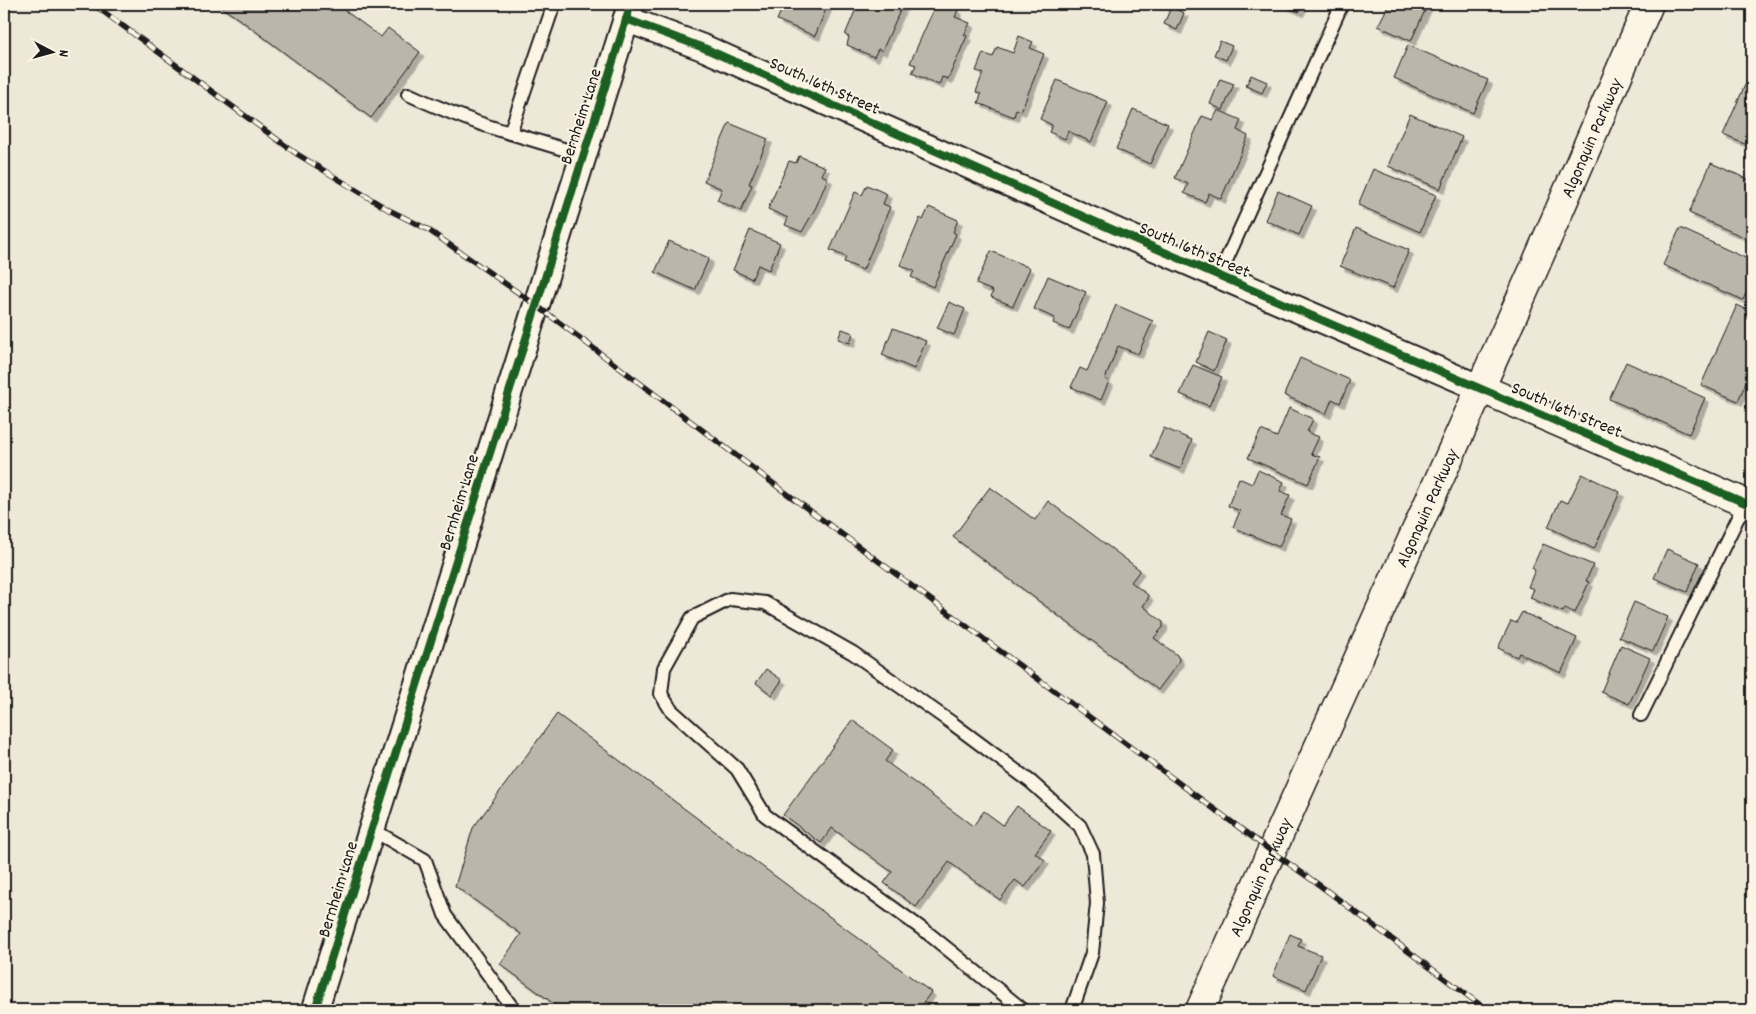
<svg xmlns="http://www.w3.org/2000/svg" width="1756" height="1014" font-family="Dekko,sans-serif">
  <style>
    .building { fill: #bab6aa; stroke: #1c1c1c; filter: url(#shadow) }
    .lines { fill: none; stroke-linecap: round; stroke-linejoin: round }
    .lane-casing { stroke: #1c1c1c; stroke-width: 16 }
    .street-casing { stroke: #1c1c1c; stroke-width: 29 }
    .secondary-casing { stroke: #1c1c1c; stroke-width: 31 }
    .lane { stroke: #fcf5e5; stroke-width: 12 }
    .street { stroke: #fcf5e5; stroke-width: 25 }
    .secondary { stroke: #fcf5e5; stroke-width: 28 }
    .rail-casing { stroke: #1c1c1c; stroke-width: 5.5 }
    .rail { stroke: #fcf5e5; stroke-width: 4; stroke-dasharray: 11; stroke-linecap: butt }
    .cycleway-casing { stroke: #fcf5e5; stroke-width: 11 }
    .cycleway { stroke: #1b5e20; stroke-width: 8 }
    .labels { text-anchor: middle; stroke-width: 4; stroke-linejoin: round; paint-order: stroke }
    .street-label { font-size: 18px; fill: #1c1c1c; stroke: #fcf5e5 }
  </style>
  <defs>
    <filter id="shadow"><feDropShadow dx="4.5" dy="4.5" stdDeviation="0" flood-color="#0004"/></filter>
  </defs>
  <rect width="100%" height="100%" fill="#eee8d9"/>
  <filter id="ink" filterUnits="userSpaceOnUse"><feTurbulence type="fractalNoise" baseFrequency=".02" numOctaves="2"/><feDisplacementMap in="SourceGraphic" scale="10" xChannelSelector="R" yChannelSelector="G"/><feConvolveMatrix kernelMatrix="1 2 1 2 8 2 1 2 1" color-interpolation-filters="sRGB"/></filter>
  <g filter="url(#ink)">
    <g class="building">
      <path d="M 217,4 L 336,4 L 381,37 L 388,28 L 420,52 L 371,118 L 246,24 Z"/>
      <path d="M 784,4 L 828,4 L 815,36 L 777,20 Z"/>
      <path d="M 858,4 L 903,4 L 882,51 L 878,49 L 874,57 L 847,45 L 849,37 L 845,35 Z"/>
      <path d="M 936,4 L 944,4 L 958,10 L 955,17 L 970,23 L 964,35 L 967,36 L 948,79 L 942,77 L 939,85 L 912,73 L 916,65 L 910,63 Z"/>
      <path d="M 1281,4 L 1303,4 L 1299,12 Z"/>
      <path d="M 1389,4 L 1428,4 L 1411,41 L 1378,26 Z"/>
      <path d="M 1171,7 L 1184,13 L 1177,30 L 1164,24 Z"/>
      <path d="M 1019,36 L 1033,42 L 1030,48 L 1044,54 L 1021,111 L 1016,109 L 1014,117 L 978,103 L 981,94 L 976,92 L 983,73 L 976,71 L 983,53 L 993,57 L 997,47 L 1013,53 Z"/>
      <path d="M 1220,41 L 1232,46 L 1226,60 L 1214,55 Z"/>
      <path d="M 1408,45 L 1488,80 L 1473,113 L 1394,78 Z"/>
      <path d="M 1251,75 L 1267,82 L 1262,93 L 1246,86 Z"/>
      <path d="M 1220,79 L 1234,84 L 1223,110 L 1210,104 Z"/>
      <path d="M 1057,80 L 1108,102 L 1091,142 L 1068,131 L 1065,139 L 1049,132 L 1052,125 L 1040,119 Z"/>
      <path d="M 1745,85 L 1752,89 L 1752,147 L 1723,135 Z"/>
      <path d="M 1133,109 L 1168,124 L 1150,164 L 1116,149 Z"/>
      <path d="M 1218,110 L 1241,120 L 1237,130 L 1248,136 L 1221,199 L 1209,193 L 1205,202 L 1184,193 L 1188,184 L 1175,178 L 1202,116 L 1213,120 Z"/>
      <path d="M 1410,114 L 1462,137 L 1440,189 L 1388,166 Z"/>
      <path d="M 729,123 L 768,139 L 749,184 L 752,185 L 741,211 L 717,200 L 722,189 L 704,181 Z"/>
      <path d="M 799,156 L 825,167 L 821,175 L 828,178 L 816,207 L 802,232 L 785,225 L 788,218 L 768,209 L 789,161 L 796,163 Z"/>
      <path d="M 1711,163 L 1752,181 L 1752,229 L 1748,239 L 1689,213 Z"/>
      <path d="M 1373,169 L 1436,195 L 1420,232 L 1358,205 Z"/>
      <path d="M 867,185 L 887,194 L 883,204 L 890,207 L 863,270 L 844,262 L 846,257 L 830,250 L 855,192 L 862,195 Z"/>
      <path d="M 1278,191 L 1312,206 L 1299,235 L 1265,220 Z"/>
      <path d="M 929,207 L 958,220 L 953,232 L 956,234 L 933,287 L 911,277 L 914,271 L 900,265 L 920,218 L 923,220 Z"/>
      <path d="M 1356,228 L 1409,250 L 1393,288 L 1340,266 Z"/>
      <path d="M 1680,228 L 1752,261 L 1752,280 L 1743,300 L 1663,265 Z"/>
      <path d="M 750,230 L 780,243 L 769,270 L 758,265 L 752,279 L 733,270 Z"/>
      <path d="M 669,241 L 709,258 L 695,290 L 655,272 Z"/>
      <path d="M 991,251 L 1030,268 L 1013,306 L 991,297 L 993,291 L 976,284 Z"/>
      <path d="M 1048,276 L 1086,292 L 1069,330 L 1053,323 L 1055,318 L 1034,309 Z"/>
      <path d="M 949,302 L 965,309 L 954,335 L 937,328 Z"/>
      <path d="M 1116,305 L 1153,321 L 1138,354 L 1118,346 L 1105,379 L 1109,381 L 1101,400 L 1071,387 L 1080,368 L 1087,371 Z"/>
      <path d="M 1737,305 L 1752,312 L 1752,368 L 1738,401 L 1701,385 Z"/>
      <path d="M 893,328 L 926,341 L 914,369 L 882,355 Z"/>
      <path d="M 842,329 L 853,333 L 850,343 L 838,339 Z"/>
      <path d="M 1209,332 L 1227,340 L 1214,371 L 1196,362 Z"/>
      <path d="M 1300,358 L 1350,380 L 1340,403 L 1332,399 L 1326,414 L 1284,395 Z"/>
      <path d="M 1626,362 L 1705,398 L 1689,434 L 1609,399 Z"/>
      <path d="M 1193,365 L 1222,377 L 1209,406 L 1180,394 Z"/>
      <path d="M 1289,408 L 1313,419 L 1307,432 L 1319,437 L 1311,454 L 1320,457 L 1308,484 L 1248,458 L 1261,430 L 1277,437 Z"/>
      <path d="M 1164,428 L 1192,440 L 1180,469 L 1151,457 Z"/>
      <path d="M 1258,470 L 1284,482 L 1280,491 L 1290,495 L 1281,515 L 1291,519 L 1279,547 L 1233,527 L 1240,511 L 1228,506 L 1239,478 L 1252,484 Z"/>
      <path d="M 1582,474 L 1620,492 L 1594,549 L 1548,527 L 1560,500 L 1568,503 Z"/>
      <path d="M 990,487 L 1035,520 L 1048,501 L 1140,570 L 1131,582 L 1148,595 L 1148,599 L 1143,606 L 1163,622 L 1163,627 L 1154,638 L 1177,655 L 1179,659 L 1178,663 L 1158,690 L 953,537 Z"/>
      <path d="M 1543,544 L 1593,565 L 1586,581 L 1589,582 L 1575,613 L 1565,608 L 1563,612 L 1530,598 L 1534,589 L 1528,587 L 1535,570 L 1532,568 Z"/>
      <path d="M 1667,549 L 1699,563 L 1687,592 L 1654,578 Z"/>
      <path d="M 1634,602 L 1668,617 L 1653,651 L 1619,637 Z"/>
      <path d="M 1522,612 L 1577,638 L 1561,673 L 1519,653 L 1517,657 L 1498,648 L 1511,621 L 1516,623 Z"/>
      <path d="M 1621,645 L 1650,658 L 1629,704 L 1601,692 Z"/>
      <path d="M 766,669 L 782,680 L 772,695 L 756,683 Z"/>
      <path d="M 557,714 L 931,992 L 918,1010 L 562,1010 L 500,964 L 521,934 L 455,886 L 473,828 Z"/>
      <path d="M 852,720 L 893,750 L 885,761 L 973,826 L 984,811 L 1003,825 L 1017,806 L 1051,831 L 1035,853 L 1045,860 L 1025,887 L 1015,880 L 1000,900 L 949,862 L 916,907 L 884,883 L 892,872 L 832,828 L 821,843 L 783,815 Z"/>
      <path d="M 1290,934 L 1301,939 L 1298,946 L 1321,955 L 1306,990 L 1273,976 Z"/>
    </g>
    <g class="lines">
      <g class="lane-casing">
        <g id="lane">
          <path d="M 554,4 L 510,133 L 583,155"/>
          <path d="M 408,94 C 441,109 474,123 510,133"/>
          <path d="M 1219,276 L 1342,4"/>
          <path d="M 1641,715 L 1745,503"/>
          <path d="M 371,829 L 425,860 L 445,915 L 514,1010"/>
          <path d="M 1023,1010 L 929,934 L 765,815 L 737,769 L 671,710 L 661,694 L 664,668 L 692,618 L 730,599 L 765,603 L 853,653 L 952,723 L 1031,782 L 1080,826 L 1093,854 L 1097,903 L 1092,953 L 1072,1010"/>
        </g>
      </g>
      <g class="street-casing">
        <g id="street">
          <path d="M 626,19 L 704,48 L 1125,235 L 1480,388"/>
          <path d="M 315,1010 L 631,4"/>
        </g>
      </g>
      <g class="secondary-casing">
        <g id="secondary">
          <path d="M 1480,388 L 1752,506"/>
          <path id="s1" d="M 1200,1010 L 1533,271 L 1649,4"/>
        </g>
      </g>
      <use href="#lane" class="lane"/>
      <use href="#street" class="street"/>
      <use href="#secondary" class="secondary"/>
      <g class="rail-casing">
        <path id="rail" d="M 93,4 L 297,154 L 389,210 L 427,229 L 536,305 L 778,487 L 1271,851 L 1322,887 L 1487,1010"/>
      </g>
      <use href="#rail" class="rail"/>
      <g class="cycleway-casing">
        <g id="cycleway">
          <path d="M 626,19 L 704,48 L 1125,235 L 1752,506"/>
          <path d="M 315,1010 L 631,4"/>
        </g>
      </g>
      <use href="#cycleway" class="cycleway"/>
    </g>
  </g>
  <g class="labels">
    <g class="street-label">
      <text transform="translate(825 85) rotate(24)" y="6">South 16th Street</text>
      <text transform="translate(580 116) rotate(-72)" y="6">Bernheim Lane</text>
      <text dy="6" stroke="none"><textPath href="#s1" startOffset="956">Algonquin Parkway</textPath></text>
      <text transform="translate(1195 249) rotate(23)" y="6">South 16th Street</text>
      <text transform="translate(1567 409) rotate(23)" y="6">South 16th Street</text>
      <text transform="translate(458 502) rotate(-73)" y="6">Bernheim Lane</text>
      <text dy="6" stroke="none"><textPath href="#s1" startOffset="551">Algonquin Parkway</textPath></text>
      <text dy="6" stroke="none"><textPath href="#s1" startOffset="146">Algonquin Parkway</textPath></text>
      <text transform="translate(337 889) rotate(-73)" y="6">Bernheim Lane</text>
    </g>
  </g>
  <rect width="1756" height="1014" fill="none" stroke="#fcf5e5" stroke-width="20"/>
  <rect x="10" y="10" width="1736" height="994" fill="none" stroke="#1c1c1c" stroke-width="2" filter="url(#ink)"/>
  <g transform="translate(52 52) rotate(96)" stroke="#fcf5e5" stroke-width="4" paint-order="stroke">
  <path d="M0-4L9 19L0 12L-9 19Z" fill="#1c1c1c"/>
  <text y="-8" font-size="14" font-weight="bold" text-anchor="middle" fill="#1c1c1c">N</text>
  </g>
</svg>
